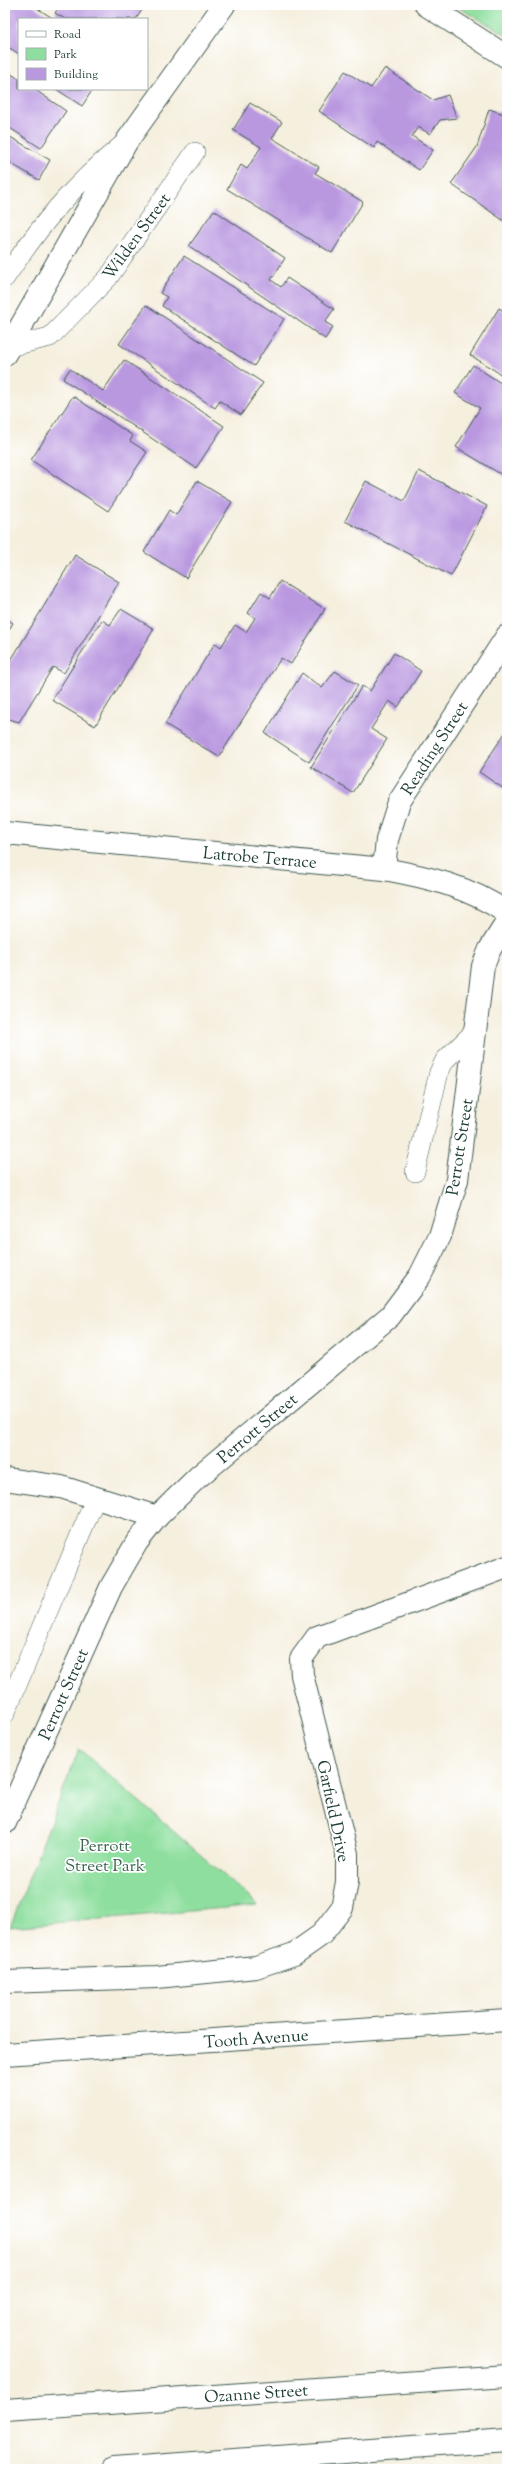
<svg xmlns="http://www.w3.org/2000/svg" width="512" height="2474" font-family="'Sorts Mill Goudy',serif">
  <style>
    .green { fill: #8edf9f; stroke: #568e6a }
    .building { fill: #b998e0 }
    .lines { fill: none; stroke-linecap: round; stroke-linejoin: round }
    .lane-casing { stroke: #3f584e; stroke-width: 20 }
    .street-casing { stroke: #3f584e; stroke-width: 24 }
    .secondary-casing { stroke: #3f584e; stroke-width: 24 }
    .lane { stroke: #fff; stroke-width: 19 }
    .street { stroke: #fff; stroke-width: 22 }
    .secondary { stroke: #fff; stroke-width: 22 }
    .labels { text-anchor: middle; stroke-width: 3.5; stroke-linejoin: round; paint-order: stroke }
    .street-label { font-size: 17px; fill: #1f3d34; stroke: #fff }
    .park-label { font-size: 17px; fill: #3b664f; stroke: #fff }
  </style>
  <rect width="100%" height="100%" fill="#fff"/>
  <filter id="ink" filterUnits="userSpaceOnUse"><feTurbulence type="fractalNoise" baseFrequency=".025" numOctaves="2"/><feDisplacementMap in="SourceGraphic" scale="8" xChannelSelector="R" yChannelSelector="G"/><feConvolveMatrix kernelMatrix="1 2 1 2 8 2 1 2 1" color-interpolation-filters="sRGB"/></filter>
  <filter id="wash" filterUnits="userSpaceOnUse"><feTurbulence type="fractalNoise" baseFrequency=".012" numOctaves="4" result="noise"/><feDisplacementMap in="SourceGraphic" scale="16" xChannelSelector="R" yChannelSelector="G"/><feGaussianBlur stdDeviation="0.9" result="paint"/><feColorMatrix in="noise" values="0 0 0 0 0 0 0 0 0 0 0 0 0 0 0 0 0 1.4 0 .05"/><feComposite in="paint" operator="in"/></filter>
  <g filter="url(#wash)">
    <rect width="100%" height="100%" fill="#f5efde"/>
    <g class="green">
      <path d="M 454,5 L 507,5 L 507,35 Z"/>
      <path d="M 79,1749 L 258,1905 L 10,1927 Z"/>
    </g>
    <g id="blocks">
      <g class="building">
        <path d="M 5,5 L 32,5 L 54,19 L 19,19 L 19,54 L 5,45 Z"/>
        <path d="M 60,5 L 134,5 L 142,10 L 136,19 L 65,19 L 55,13 Z"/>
        <path d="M 385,68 L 433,100 L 448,95 L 457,118 L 440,120 L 430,134 L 418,127 L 412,136 L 433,150 L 419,170 L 377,142 L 374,148 L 319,111 L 345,71 L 371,88 Z"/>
        <path d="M 5,70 L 19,79 L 19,89 L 34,89 L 66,111 L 41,148 L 5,125 Z"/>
        <path d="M 56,89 L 93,89 L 82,106 Z"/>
        <path d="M 250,103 L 282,122 L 272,138 L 319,167 L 315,173 L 363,202 L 332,253 L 227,189 L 241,165 L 247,169 L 261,147 L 233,130 Z"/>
        <path d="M 489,109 L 507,115 L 507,223 L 451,184 L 477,147 Z"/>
        <path d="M 5,134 L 50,160 L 39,180 L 5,160 Z"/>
        <path d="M 214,210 L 285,258 L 271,280 L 281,287 L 287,278 L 334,309 L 325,322 L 333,327 L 325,339 L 189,246 Z"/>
        <path d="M 184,256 L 284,319 L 254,366 L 162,306 L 167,297 L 160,293 Z"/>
        <path d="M 146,305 L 263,383 L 241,415 L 220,401 L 215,408 L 119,344 Z"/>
        <path d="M 499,308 L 507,313 L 507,378 L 470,355 Z"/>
        <path d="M 124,360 L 224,426 L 196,468 L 63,379 L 70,369 L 103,391 Z"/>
        <path d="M 473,365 L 507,387 L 507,478 L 456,447 L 480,408 L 455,393 Z"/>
        <path d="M 73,396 L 133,436 L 130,441 L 147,452 L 108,511 L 31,460 Z"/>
        <path d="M 419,471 L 487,506 L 451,576 L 345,521 L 366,481 L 404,501 Z"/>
        <path d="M 197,481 L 232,502 L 186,578 L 144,552 L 169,510 L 176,515 Z"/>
        <path d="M 75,555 L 119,582 L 64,673 L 53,667 L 19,722 L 5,718 L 5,670 Z"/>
        <path d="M 280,581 L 325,609 L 291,664 L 281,658 L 219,757 L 165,724 L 215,643 L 221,647 L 235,625 L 246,632 L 255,618 L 248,613 L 261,592 L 270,598 Z"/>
        <path d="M 121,609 L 154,629 L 95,726 L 52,700 L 102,620 L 110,625 Z"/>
        <path d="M 5,617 L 13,623 L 5,636 Z"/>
        <path d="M 394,653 L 421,671 L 398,707 L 389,701 L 371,729 L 387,739 L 353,793 L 311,767 L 362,686 L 370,691 Z"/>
        <path d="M 335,671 L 358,685 L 309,762 L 265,733 L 302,673 L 322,688 Z"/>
        <path d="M 507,730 L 507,791 L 479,772 Z"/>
      </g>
    </g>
  </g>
  <g filter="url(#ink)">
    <use href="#blocks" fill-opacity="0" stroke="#3f584e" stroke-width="1"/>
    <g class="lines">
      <g class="lane-casing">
        <g id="lane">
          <path d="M 5,278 C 42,223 71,187 122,145"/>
          <path d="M 9,347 L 50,337 L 108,278 L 195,152"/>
          <path d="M 415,1172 L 439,1072 L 445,1060 L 475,1031"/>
          <path d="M 5,1714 L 96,1497"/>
        </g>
      </g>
      <g class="street-casing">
        <g id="street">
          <path d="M 426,5 L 507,57"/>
          <path d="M 5,354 L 127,141 L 224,5"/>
          <path d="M 384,869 L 387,840 L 399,802 L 507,636"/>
          <path d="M 5,1479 L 61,1487 L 157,1517"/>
          <path d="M 5,1823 L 111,1587 L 137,1542 L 157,1517 L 198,1477 L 390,1316 L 420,1276 L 440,1236 L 457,1180 L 483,966 L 490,949 L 507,922"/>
          <path d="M 5,1982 L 157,1977 L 256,1967 L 294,1954 L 321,1935 L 342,1908 L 347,1882 L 347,1854 L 302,1675 L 301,1659 L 317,1637 L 507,1567"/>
          <path d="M 5,2410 L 507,2376"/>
          <path d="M 113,2469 L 507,2440"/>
        </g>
      </g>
      <g class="secondary-casing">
        <g id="secondary">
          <path d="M 5,833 L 384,869 C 428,877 470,887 507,913"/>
          <path d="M 5,2054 L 507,2020"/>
        </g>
      </g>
      <use href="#lane" class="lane"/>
      <use href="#street" class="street"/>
      <use href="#secondary" class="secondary"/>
    </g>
  </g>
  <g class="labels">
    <g class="street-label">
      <text transform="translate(136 236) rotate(-54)" y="6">Wilden Street</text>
      <text transform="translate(434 748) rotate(-57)" y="6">Reading Street</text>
      <text transform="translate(260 857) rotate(5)" y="6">Latrobe Terrace</text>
      <text transform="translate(459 1147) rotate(-81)" y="6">Perrott Street</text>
      <text transform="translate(257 1428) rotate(-40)" y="6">Perrott Street</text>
      <text transform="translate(63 1694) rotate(-66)" y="6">Perrott Street</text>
      <text transform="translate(334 1811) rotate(78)" y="6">Garfield Drive</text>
      <text transform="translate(256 2038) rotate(-4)" y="6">Tooth Avenue</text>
      <text transform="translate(256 2393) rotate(-4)" y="6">Ozanne Street</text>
    </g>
    <g class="park-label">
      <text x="105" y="1851">Perrott<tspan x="105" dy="20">Street Park</tspan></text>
    </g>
  </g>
  <rect width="512" height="2474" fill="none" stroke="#fff" stroke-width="20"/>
  <rect x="18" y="18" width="130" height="72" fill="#ffffff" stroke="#a5b1ae"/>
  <rect x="26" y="31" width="20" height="6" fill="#ffffff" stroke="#a5b1ae"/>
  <text x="54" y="38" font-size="12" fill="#1f3d34">Road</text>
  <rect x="26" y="48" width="20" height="12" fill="#8edf9f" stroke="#a5b1ae"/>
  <text x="54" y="58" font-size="12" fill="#1f3d34">Park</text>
  <rect x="26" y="68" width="20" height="12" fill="#b998e0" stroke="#a5b1ae"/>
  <text x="54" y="78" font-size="12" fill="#1f3d34">Building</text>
</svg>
